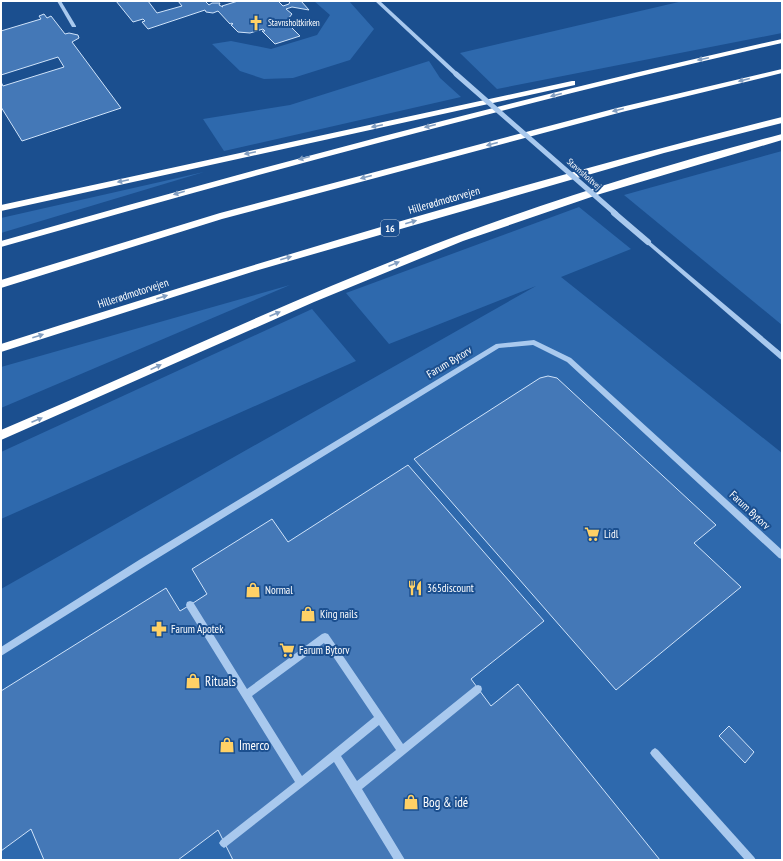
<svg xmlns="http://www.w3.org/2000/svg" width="783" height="861" font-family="'PT Sans Narrow',sans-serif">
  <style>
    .green { fill: #2e69ad }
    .building { fill: #4478b7; stroke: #cfe3fa }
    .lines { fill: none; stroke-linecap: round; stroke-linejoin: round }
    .minor { fill: #a9c9ee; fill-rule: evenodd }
    .highway { fill: #fff; fill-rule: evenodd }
    .minor-bridge-far1 { stroke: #a9c9ee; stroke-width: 5 }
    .minor-bridge { stroke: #a9c9ee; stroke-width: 6 }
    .oneway { fill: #829ec1 }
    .labels { text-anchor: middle; stroke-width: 4; stroke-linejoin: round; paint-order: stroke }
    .far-poi-label { font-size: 9px; fill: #fff; stroke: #1b4f8f; text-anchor: start }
    .far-street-label { font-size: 9px; fill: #fff; stroke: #1b4f8f }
    .shield { fill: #1b4f8f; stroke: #bbcadd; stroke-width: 1 }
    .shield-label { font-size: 10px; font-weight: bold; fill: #fff }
    .street-label { font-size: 11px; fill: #fff; stroke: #1b4f8f }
    .poi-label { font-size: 11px; fill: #fff; stroke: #1b4f8f; text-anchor: start }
    .near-poi-label { font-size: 13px; fill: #fff; stroke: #1b4f8f; text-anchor: start }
  </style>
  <rect width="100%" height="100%" fill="#1b4f8f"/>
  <g class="green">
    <path d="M 314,1 L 349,1 L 374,29 L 350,60 L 293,78 L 264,79 L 240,71 L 212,44 L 231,41 L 271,49 L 317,35 L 330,15 Z"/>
    <path d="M 683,1 L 782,1 L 782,33 L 497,89 L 460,53 Z"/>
    <path d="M 429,61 L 440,78 L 461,97 L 224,151 L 203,119 L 290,105 Z"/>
    <path d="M 782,151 L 782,325 L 624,195 Z"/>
    <path d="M 204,172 L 1,233 L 1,218 Z"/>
    <path d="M 579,207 L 631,249 L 561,277 L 782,453 L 782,860 L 1,860 L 1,589 L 536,286 L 389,344 L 346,293 Z"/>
    <path d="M 290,285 L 1,408 L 1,367 Z"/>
    <path d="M 312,309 L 356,361 L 1,519 L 1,452 Z"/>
  </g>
  <g class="building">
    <path d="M 116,1 L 148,1 L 157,13 L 182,6 L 178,1 L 205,1 L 209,5 L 212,3 L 220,3 L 219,5 L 223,7 L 222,6 L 238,1 L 278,1 L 283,6 L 289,4 L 290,1 L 301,1 L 309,10 L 292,7 L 286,9 L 292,14 L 288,19 L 289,20 L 283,22 L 287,23 L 300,36 L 275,44 L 262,31 L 265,31 L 263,29 L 250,33 L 238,32 L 231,25 L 233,24 L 232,23 L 230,24 L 218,11 L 213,13 L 206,12 L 205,10 L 148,29 L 142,22 L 145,21 L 143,19 L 133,22 Z"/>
    <path d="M 44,14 L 47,18 L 51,16 L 65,34 L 69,33 L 78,35 L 79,38 L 72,42 L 121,108 L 22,141 L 1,107 L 1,82 L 3,86 L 64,67 L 58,57 L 1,75 L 1,31 L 41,19 L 39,16 Z"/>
    <path d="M 548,376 L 557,378 L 716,525 L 694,543 L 741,587 L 616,690 L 414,459 L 540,378 Z"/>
    <path d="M 408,465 L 544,621 L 471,679 L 491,706 L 518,684 L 660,860 L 233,860 L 218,830 L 178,860 L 44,860 L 31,829 L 1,851 L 1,691 L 166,588 L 180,611 L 190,605 L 207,594 L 192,569 L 272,519 L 288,542 Z"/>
    <path d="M 729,726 L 754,752 L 745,763 L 719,736 Z"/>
  </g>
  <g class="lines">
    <g class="minor">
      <path d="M 57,1 L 61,1 L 76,26 L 76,27 L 72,27 Z"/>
      <path d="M 375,1 L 380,1 L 458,73 L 458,75 L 454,75 Z"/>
      <path d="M 648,240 L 782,353 L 782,360 L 780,359 L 646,243 L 645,242 Z"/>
      <path d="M 534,340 L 571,358 L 782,550 L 782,559 L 779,558 L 567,362 L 533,345 L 499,348 L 145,566 L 1,656 L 1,647 L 139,560 L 496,344 Z"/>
      <path d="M 190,601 L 193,602 L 247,689 L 322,634 L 325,633 L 328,634 L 403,744 L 475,686 L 478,685 L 481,686 L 482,689 L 481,692 L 362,789 L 405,860 L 394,860 L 334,762 L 227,846 L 224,848 L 221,846 L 219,843 L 221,840 L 295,782 L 187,608 L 186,605 L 187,602 ZM 324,643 L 374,717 L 302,776 L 252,696 ZM 379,725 L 396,750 L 357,781 L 341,756 Z"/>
      <path d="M 655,748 L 658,750 L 754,857 L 756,860 L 745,860 L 652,756 L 650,753 L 652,750 Z"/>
    </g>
    <g class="highway">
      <path d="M 782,39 L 782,43 C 519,103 260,173 1,247 L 1,241 C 260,167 519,98 782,39 Z"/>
      <path d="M 782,69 L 782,73 L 622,112 L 222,219 L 1,288 L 1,280 L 220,213 L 617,108 Z"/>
      <path d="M 572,81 L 575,81 L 575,85 L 1,211 L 1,205 Z"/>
      <path d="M 782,117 L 782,123 L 664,153 L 255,271 L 1,352 L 1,344 C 259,262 519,183 782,117 Z"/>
      <path d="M 782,134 L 782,140 L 600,194 L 463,241 L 314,302 L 1,440 L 1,430 C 138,372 272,308 410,254 C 531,206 656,167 782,134 Z"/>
    </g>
    <path class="minor-bridge-far1" d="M 456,74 L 616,214"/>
    <path class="minor-bridge" d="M 614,213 L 648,242"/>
  </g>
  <defs><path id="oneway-solid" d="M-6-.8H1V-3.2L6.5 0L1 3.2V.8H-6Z"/></defs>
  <g class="oneway">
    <use href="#oneway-solid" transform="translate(703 59) rotate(168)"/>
    <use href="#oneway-solid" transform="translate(744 80) rotate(166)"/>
    <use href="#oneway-solid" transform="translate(556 95) rotate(166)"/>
    <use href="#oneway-solid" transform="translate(618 110) rotate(166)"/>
    <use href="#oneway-solid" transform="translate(377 126) rotate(168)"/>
    <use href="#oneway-solid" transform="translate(430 126) rotate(166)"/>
    <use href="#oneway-solid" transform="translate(492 144) rotate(165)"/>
    <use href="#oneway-solid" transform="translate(250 153) rotate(168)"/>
    <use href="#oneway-solid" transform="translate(304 158) rotate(165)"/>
    <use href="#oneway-solid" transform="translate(366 177) rotate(165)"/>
    <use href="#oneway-solid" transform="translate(123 181) rotate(168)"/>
    <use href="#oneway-solid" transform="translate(179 193) rotate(164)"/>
    <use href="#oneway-solid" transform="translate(411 222) rotate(-16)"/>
    <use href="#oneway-solid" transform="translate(286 258) rotate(-16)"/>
    <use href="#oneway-solid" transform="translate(394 264) rotate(-22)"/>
    <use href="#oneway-solid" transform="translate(162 297) rotate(-18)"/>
    <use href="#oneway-solid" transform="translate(275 314) rotate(-23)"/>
    <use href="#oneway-solid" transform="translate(38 336) rotate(-18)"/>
    <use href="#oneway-solid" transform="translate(156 367) rotate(-24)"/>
    <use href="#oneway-solid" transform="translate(37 420) rotate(-23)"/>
  </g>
  <defs>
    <g id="church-bare" transform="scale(1.2)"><path d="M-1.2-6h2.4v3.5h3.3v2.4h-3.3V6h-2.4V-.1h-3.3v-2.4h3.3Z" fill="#ffd166" stroke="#1b4f8f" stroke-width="2.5" paint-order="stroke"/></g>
    <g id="supermarket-bare" transform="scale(1.2)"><path d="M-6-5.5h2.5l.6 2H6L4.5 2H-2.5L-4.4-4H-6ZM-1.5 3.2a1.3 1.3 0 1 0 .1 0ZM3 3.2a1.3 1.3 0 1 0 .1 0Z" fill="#ffd166" stroke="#1b4f8f" stroke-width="2.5" paint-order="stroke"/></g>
    <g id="restaurant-bare" transform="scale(1.2)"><path d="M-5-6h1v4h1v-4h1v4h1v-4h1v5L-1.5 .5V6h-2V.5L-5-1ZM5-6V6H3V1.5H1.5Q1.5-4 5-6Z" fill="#ffd166" stroke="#1b4f8f" stroke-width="2.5" paint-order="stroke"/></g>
    <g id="shop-bare" transform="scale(1.2)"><path d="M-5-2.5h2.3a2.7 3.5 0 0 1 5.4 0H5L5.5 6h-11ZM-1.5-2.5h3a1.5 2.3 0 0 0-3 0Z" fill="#ffd166" stroke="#1b4f8f" stroke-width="2.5" paint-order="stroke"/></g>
    <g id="pharmacy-bare" transform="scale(1.2)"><path d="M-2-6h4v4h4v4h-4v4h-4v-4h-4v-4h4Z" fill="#ffd166" stroke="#1b4f8f" stroke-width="2.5" paint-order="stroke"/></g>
  </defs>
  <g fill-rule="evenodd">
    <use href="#church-bare" x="256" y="23"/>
    <use href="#supermarket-bare" x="592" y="534"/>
    <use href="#restaurant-bare" x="415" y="588"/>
    <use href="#shop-bare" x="253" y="590"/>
    <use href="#shop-bare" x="308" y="614"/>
    <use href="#pharmacy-bare" x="159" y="629"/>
    <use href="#supermarket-bare" x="287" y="650"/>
    <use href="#shop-bare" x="193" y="681"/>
    <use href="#shop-bare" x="227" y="745"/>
    <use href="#shop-bare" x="411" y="802"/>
  </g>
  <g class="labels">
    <g class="far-poi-label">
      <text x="268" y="26">Stavnsholtkirken</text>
    </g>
    <g class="far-street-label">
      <text transform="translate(584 174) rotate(41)" y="3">Stavnsholtvej</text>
    </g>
    <rect class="shield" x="381" y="220" width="18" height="16" rx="3"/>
    <g class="shield-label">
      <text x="390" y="232">16</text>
    </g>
    <g class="street-label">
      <text transform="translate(444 200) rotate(-16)" y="4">Hillerødmotorvejen</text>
      <text transform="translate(133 293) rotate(-18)" y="4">Hillerødmotorvejen</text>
      <text transform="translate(449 362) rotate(-31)" y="4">Farum Bytorv</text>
      <text transform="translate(750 510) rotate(43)" y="4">Farum Bytorv</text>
    </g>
    <g class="poi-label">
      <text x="604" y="538">Lidl</text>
      <text x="427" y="592">365discount</text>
      <text x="265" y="594">Normal</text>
      <text x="320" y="618">King nails</text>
      <text x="171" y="633">Farum Apotek</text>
      <text x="299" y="654">Farum Bytorv</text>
    </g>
    <g class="near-poi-label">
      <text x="205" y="686">Rituals</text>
      <text x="239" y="750">Imerco</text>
      <text x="423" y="807">Bog &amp; idé</text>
    </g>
  </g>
  <rect width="783" height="861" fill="none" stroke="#ffffff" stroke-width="4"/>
</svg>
